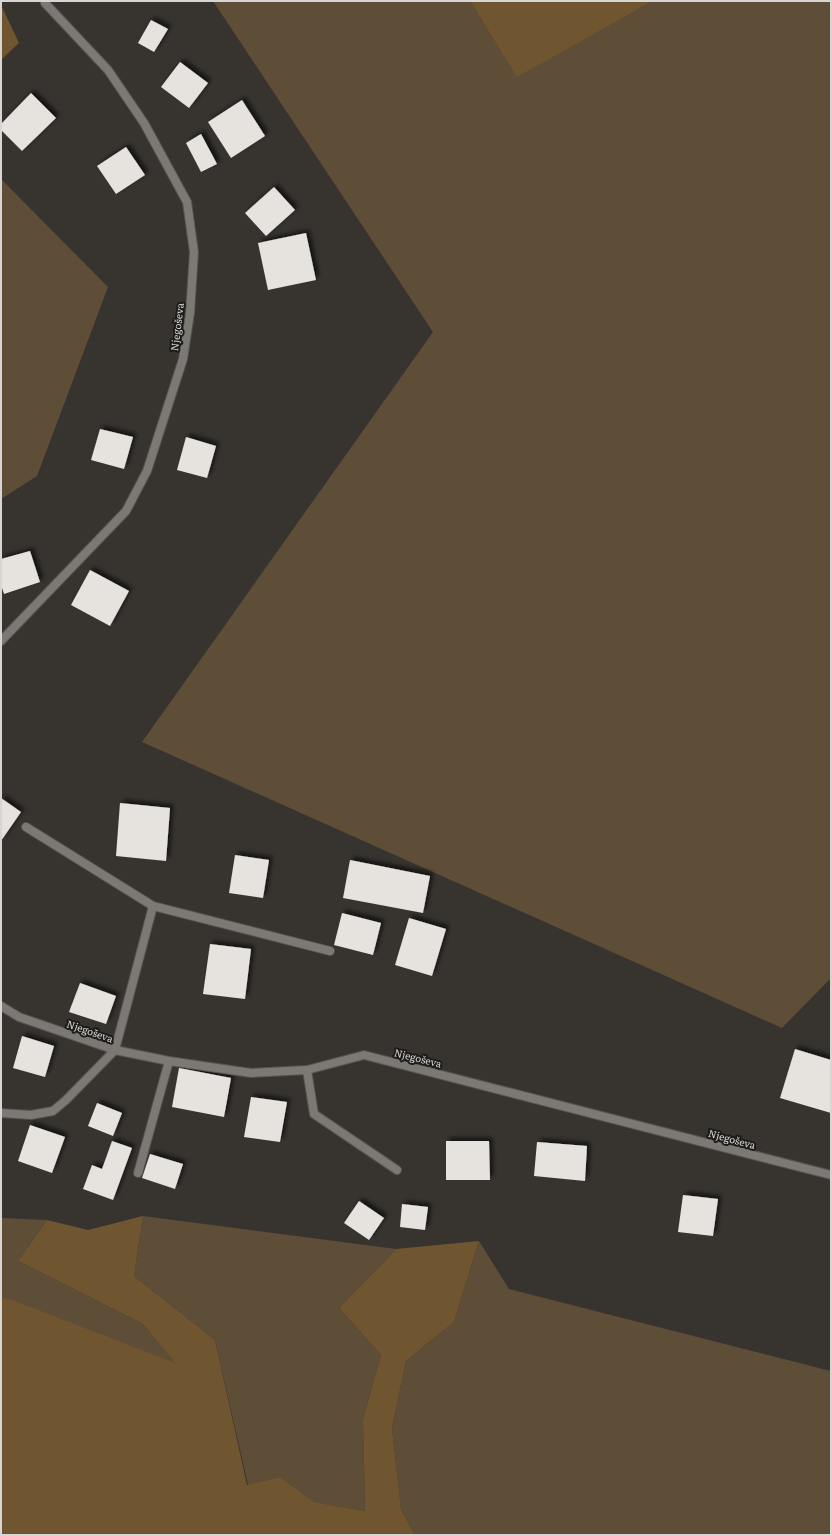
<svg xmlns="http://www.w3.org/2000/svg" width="832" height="1536" font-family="Literata,serif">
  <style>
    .green { fill: #5e4d37 }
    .forest { fill: #705531 }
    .building { fill: #e6e2dd; filter: url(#shadow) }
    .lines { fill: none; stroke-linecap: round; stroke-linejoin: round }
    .minor-casing { stroke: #565350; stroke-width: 10 }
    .minor { stroke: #7c7873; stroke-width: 8 }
    .labels { text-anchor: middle; stroke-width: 4; stroke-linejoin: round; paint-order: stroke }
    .street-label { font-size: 10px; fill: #d8d6d3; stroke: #1d1c1a }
  </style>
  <defs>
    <filter id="shadow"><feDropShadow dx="3.5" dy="-3.5" stdDeviation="2" flood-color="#0009"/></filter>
  </defs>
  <rect width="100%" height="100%" fill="#373430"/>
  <g class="green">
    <path d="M 213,1 L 470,1 L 517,76 L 653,1 L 831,1 L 831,978 L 782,1028 L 142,742 L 433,332 Z"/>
    <path d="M 1,179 L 108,287 L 37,476 L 1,499 Z"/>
    <path d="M 143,1216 L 396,1249 L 339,1308 L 381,1355 L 363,1419 L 365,1511 L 313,1502 L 280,1477 L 248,1485 L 215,1340 L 134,1276 Z"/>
    <path d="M 1,1218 L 47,1220 L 18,1261 L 143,1324 L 176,1364 L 1,1297 Z"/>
    <path d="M 479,1241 L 509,1289 L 831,1371 L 831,1535 L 415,1535 L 401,1509 L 392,1428 L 406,1361 L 454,1322 Z"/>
  </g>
  <g class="forest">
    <path d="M 470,1 L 653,1 L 517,77 Z"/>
    <path d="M 1,5 L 19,43 L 1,60 Z"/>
    <path d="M 143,1216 L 134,1276 L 215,1340 L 247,1485 L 280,1477 L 314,1502 L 365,1511 L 363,1419 L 381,1355 L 339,1308 L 396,1249 L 479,1241 L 454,1322 L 406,1361 L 392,1428 L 401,1509 L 415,1535 L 1,1535 L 1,1297 L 15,1301 L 175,1363 L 143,1324 L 18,1261 L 47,1220 L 88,1230 Z"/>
  </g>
  <g class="building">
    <path d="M 151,20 L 168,29 L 154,52 L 138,43 Z"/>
    <path d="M 180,62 L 208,83 L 189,108 L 161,87 Z"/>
    <path d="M 31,93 L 56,118 L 22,151 L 1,130 L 1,124 Z"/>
    <path d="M 242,100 L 265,136 L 231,158 L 208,122 Z"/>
    <path d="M 201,134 L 217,164 L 201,172 L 186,143 Z"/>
    <path d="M 126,147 L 145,175 L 116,194 L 97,166 Z"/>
    <path d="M 274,187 L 295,210 L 266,236 L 245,213 Z"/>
    <path d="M 306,233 L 316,280 L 268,290 L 258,243 Z"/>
    <path d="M 100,429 L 133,437 L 124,469 L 91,460 Z"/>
    <path d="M 186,437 L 216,446 L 207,478 L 177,470 Z"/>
    <path d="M 30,551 L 40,582 L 4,594 L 1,585 L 1,559 Z"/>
    <path d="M 90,570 L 129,591 L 110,626 L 71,605 Z"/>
    <path d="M 1,798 L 21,812 L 1,841 Z"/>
    <path d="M 120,803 L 170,808 L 166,861 L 116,856 Z"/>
    <path d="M 235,855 L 269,860 L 263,898 L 229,893 Z"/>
    <path d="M 350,860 L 430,876 L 423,913 L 343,898 Z"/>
    <path d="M 342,913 L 381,923 L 373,955 L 334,945 Z"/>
    <path d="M 409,918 L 446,929 L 432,976 L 395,965 Z"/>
    <path d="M 210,944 L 251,949 L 245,999 L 203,994 Z"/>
    <path d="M 80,983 L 116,996 L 106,1024 L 69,1012 Z"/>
    <path d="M 22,1036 L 54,1046 L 45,1077 L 13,1068 Z"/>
    <path d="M 795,1049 L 831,1060 L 831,1113 L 780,1098 Z"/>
    <path d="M 179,1068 L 231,1078 L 224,1117 L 172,1107 Z"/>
    <path d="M 251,1097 L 287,1102 L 280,1142 L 244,1137 Z"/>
    <path d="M 97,1103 L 122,1113 L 113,1136 L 88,1126 Z"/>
    <path d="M 30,1125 L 65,1137 L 52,1173 L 18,1161 Z"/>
    <path d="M 112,1141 L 132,1148 L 113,1200 L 83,1189 L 92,1165 L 102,1169 Z"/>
    <path d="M 446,1141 L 489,1141 L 490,1180 L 446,1180 Z"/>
    <path d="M 537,1142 L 587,1146 L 585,1181 L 534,1176 Z"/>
    <path d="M 150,1154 L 183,1164 L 175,1189 L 142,1178 Z"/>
    <path d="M 683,1195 L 718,1199 L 713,1236 L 678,1232 Z"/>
    <path d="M 359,1201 L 384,1218 L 369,1240 L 344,1223 Z"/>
    <path d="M 402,1204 L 428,1207 L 425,1230 L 400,1227 Z"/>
  </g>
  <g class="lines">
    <g class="minor-casing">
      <g id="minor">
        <path d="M 1,641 L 126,511 L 147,471 L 183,359 L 190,313 L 194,252 L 187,202 L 144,123 L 108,70 L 45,3"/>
        <path d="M 26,827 L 153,906 L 330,951"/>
        <path d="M 1,1006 L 19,1017 L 115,1050 L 169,1061 L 251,1073 L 307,1070 L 364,1055 L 831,1175"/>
        <path d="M 307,1070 L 314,1114 L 397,1170"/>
        <path d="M 1,1113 L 31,1115 L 53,1111 L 66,1100 L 115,1050 L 153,906"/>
        <path d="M 138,1173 L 169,1061"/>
      </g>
    </g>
    <use href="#minor" class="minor"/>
  </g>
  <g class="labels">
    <g class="street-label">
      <text transform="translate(177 327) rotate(-83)" y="4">Njegoševa</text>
      <text transform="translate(90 1031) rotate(19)" y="4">Njegoševa</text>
      <text transform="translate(418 1058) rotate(14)" y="4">Njegoševa</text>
      <text transform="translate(732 1139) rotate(15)" y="4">Njegoševa</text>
    </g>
  </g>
  <rect width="832" height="1536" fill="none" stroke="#d8d6d3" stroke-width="4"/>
</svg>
